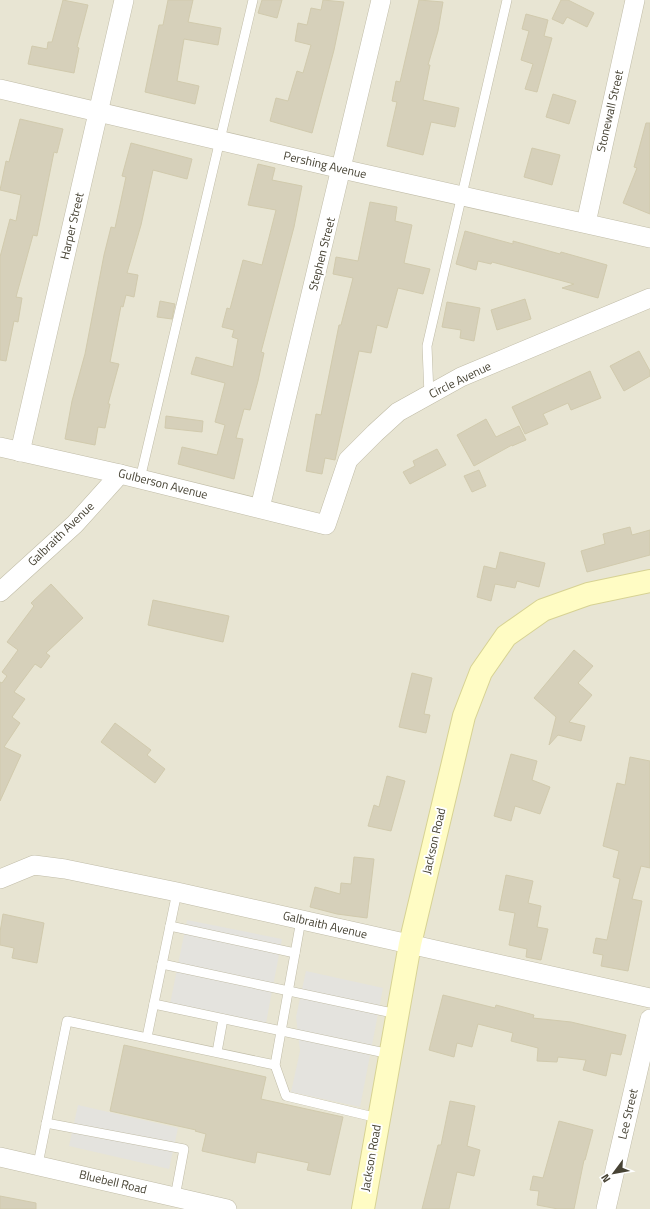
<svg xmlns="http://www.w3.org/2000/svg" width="650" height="1209" font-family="'Titillium Web',sans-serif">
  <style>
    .residential { fill: #e8e5d3 }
    .parking { fill: #e4e3de }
    .building { fill: #d6d0ba; stroke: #d1caad }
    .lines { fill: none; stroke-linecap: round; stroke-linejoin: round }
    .lane-casing { stroke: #c0bca7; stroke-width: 10 }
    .street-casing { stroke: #c0bca7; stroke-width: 20 }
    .secondary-casing { stroke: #d7d293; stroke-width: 24 }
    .lane { stroke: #fff; stroke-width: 9 }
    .street { stroke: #fff; stroke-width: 19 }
    .secondary { stroke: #fffcc4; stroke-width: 22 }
    .labels { text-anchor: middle; stroke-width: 4; stroke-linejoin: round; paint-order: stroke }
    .street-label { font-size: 12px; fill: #474334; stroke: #fff }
  </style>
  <rect width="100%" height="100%" fill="#f4f2e5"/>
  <rect class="residential" x="0" y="0" width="650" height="1209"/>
  <g class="parking">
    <path d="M 187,920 L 282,939 L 266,1023 L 170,1004 Z"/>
    <path d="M 306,971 L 383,988 L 360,1107 L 291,1092 L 300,1051 L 296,1017 Z"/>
    <path d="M 78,1105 L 178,1128 L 169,1169 L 69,1146 Z"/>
  </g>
  <g class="building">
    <path d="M 63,0 L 88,5 L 77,47 L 79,48 L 74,73 L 28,64 L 32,46 L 47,49 L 48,42 L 52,42 Z"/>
    <path d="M 168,0 L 193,0 L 188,22 L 221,28 L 218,45 L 184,39 L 177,81 L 199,86 L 195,104 L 145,92 L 159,25 L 163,25 Z"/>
    <path d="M 262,0 L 282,0 L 277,18 L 258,13 Z"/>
    <path d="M 323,0 L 344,2 L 334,50 L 312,133 L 270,121 L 276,98 L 288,101 L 297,71 L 303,73 L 311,45 L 295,41 L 298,23 L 307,25 L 311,8 L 321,10 Z"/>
    <path d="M 419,0 L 443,2 L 438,31 L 428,65 L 430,65 L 423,100 L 459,108 L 455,127 L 431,122 L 423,155 L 387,146 L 397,102 L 392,101 L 396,81 L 400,82 Z"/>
    <path d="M 561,0 L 568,0 L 594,13 L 587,27 L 567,17 L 563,24 L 552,19 Z"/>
    <path d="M 526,14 L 548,20 L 544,36 L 552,38 L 537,92 L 525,89 L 533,64 L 521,60 L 529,31 L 522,29 Z"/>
    <path d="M 553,94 L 576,101 L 569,124 L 546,117 Z"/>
    <path d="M 20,119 L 63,129 L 57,153 L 54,152 L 37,236 L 33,235 L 16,297 L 22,298 L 18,322 L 14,321 L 6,361 L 0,360 L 0,257 L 10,219 L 16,221 L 21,195 L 0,190 L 6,161 L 9,162 Z"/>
    <path d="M 646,123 L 650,123 L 650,214 L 623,203 L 637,168 L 634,167 Z"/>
    <path d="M 131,143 L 192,159 L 187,179 L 153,170 L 141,225 L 127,273 L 138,275 L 134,297 L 126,295 L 123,307 L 121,306 L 110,362 L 119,364 L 108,404 L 110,404 L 105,428 L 98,427 L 95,445 L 65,439 L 72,401 L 85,354 L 104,255 L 111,227 L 115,228 L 126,177 L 122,176 Z"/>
    <path d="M 532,148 L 560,155 L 552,185 L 524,177 Z"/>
    <path d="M 258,164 L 275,168 L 272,180 L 302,186 L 294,227 L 261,352 L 264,353 L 258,381 L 250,410 L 244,409 L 236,438 L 243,439 L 234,479 L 178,464 L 182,447 L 217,455 L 225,425 L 215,422 L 225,383 L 191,374 L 196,357 L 233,367 L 238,339 L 232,337 L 234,330 L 222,327 L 227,308 L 230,309 L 243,260 L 262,265 L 276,210 L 248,205 Z"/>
    <path d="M 370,202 L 397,207 L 395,221 L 412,225 L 404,263 L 430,269 L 423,294 L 398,288 L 387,328 L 377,325 L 371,353 L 359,351 L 335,460 L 325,458 L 322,474 L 306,471 L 316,414 L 321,415 L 339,325 L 341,325 L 353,278 L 333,274 L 336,257 L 358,261 Z"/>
    <path d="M 465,231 L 513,244 L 513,241 L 560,254 L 561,252 L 607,265 L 598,298 L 562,288 L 574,284 L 492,262 L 491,264 L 478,261 L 476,270 L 456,264 Z"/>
    <path d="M 525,299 L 531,319 L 497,330 L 491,310 Z"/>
    <path d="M 160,301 L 175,304 L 172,319 L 157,317 Z"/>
    <path d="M 447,302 L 480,308 L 474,341 L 460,338 L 461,330 L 442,327 Z"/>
    <path d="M 639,351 L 650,371 L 650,376 L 624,391 L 610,366 Z"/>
    <path d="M 590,371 L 601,398 L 571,410 L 568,403 L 543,414 L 548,424 L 525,434 L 512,407 Z"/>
    <path d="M 166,416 L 203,421 L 202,432 L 165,428 Z"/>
    <path d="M 486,419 L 496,437 L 519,426 L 526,440 L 512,446 L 512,445 L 474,466 L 457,435 Z"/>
    <path d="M 437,449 L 446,465 L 410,484 L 403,472 L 415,466 L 413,461 Z"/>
    <path d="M 479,470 L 486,486 L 472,492 L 464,476 Z"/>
    <path d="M 630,527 L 632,535 L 650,530 L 650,555 L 587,572 L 581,551 L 605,544 L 603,534 Z"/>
    <path d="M 500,552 L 545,563 L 539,587 L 517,581 L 515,588 L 495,584 L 491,601 L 477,597 L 484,566 L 496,569 Z"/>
    <path d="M 51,584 L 83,618 L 46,653 L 50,656 L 41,668 L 35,664 L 14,692 L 25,699 L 12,717 L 20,723 L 4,747 L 21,755 L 0,801 L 0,682 L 2,683 L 7,676 L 2,672 L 18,650 L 7,642 L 34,606 L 31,603 Z"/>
    <path d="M 153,600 L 229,616 L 223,642 L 148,625 Z"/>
    <path d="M 574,650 L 593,666 L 578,683 L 592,695 L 569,722 L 585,726 L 581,741 L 558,735 L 549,745 L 556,717 L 534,698 Z"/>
    <path d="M 412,673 L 432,678 L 424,714 L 430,715 L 426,733 L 399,727 Z"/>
    <path d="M 115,723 L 151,750 L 147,755 L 165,769 L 155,783 L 101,742 Z"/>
    <path d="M 511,754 L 537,761 L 532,780 L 550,787 L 540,814 L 515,806 L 511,821 L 494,816 Z"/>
    <path d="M 630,757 L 650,761 L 650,868 L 641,866 L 632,899 L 642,901 L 628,971 L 601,966 L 603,955 L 593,953 L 596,938 L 607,940 L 620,879 L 613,877 L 619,851 L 603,846 L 617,783 L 625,785 Z"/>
    <path d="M 387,776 L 405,781 L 391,831 L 368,826 L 374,805 L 379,807 Z"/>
    <path d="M 354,857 L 374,859 L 367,918 L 337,914 L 310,907 L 315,887 L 340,894 L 341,883 L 351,884 Z"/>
    <path d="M 506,875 L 533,881 L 528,903 L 541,906 L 537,927 L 548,929 L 541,960 L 526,957 L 527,949 L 509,945 L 515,913 L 499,910 Z"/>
    <path d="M 3,914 L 44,923 L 37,963 L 12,958 L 14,948 L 0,945 L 0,932 Z"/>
    <path d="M 443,995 L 495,1008 L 496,1005 L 534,1015 L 533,1018 L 571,1022 L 626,1035 L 621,1055 L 611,1053 L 606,1076 L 583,1070 L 586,1060 L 558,1057 L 557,1062 L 537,1061 L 538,1048 L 511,1041 L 513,1033 L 478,1024 L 472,1047 L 457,1043 L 454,1057 L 429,1050 Z"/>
    <path d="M 124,1045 L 266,1077 L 261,1099 L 343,1117 L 330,1175 L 307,1170 L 309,1163 L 257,1152 L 255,1163 L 202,1151 L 206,1134 L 195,1131 L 196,1130 L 110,1111 Z"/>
    <path d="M 450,1101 L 475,1106 L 467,1146 L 480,1150 L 474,1176 L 457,1172 L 449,1209 L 422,1209 L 438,1145 L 441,1145 Z"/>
    <path d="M 559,1121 L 593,1130 L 585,1160 L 584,1160 L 574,1209 L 558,1209 L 537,1205 L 539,1191 L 530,1190 L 533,1176 L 543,1178 Z"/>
    <path d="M 0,1196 L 36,1203 L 36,1209 L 0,1209 Z"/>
  </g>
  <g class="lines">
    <g class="lane-casing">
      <g id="lane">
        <path d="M 429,395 L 427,346 L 507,0"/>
        <path d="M 140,479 L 253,0"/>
        <path d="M 301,920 L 275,1065 L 286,1096 L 378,1118"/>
        <path d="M 170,926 L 295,953"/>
        <path d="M 162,964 L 397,1014"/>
        <path d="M 154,1004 L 390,1054"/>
        <path d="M 147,1037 L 177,892"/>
        <path d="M 217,1052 L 223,1019"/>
        <path d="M 46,1123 L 184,1149 L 175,1197"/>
        <path d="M 38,1164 L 67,1021 L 275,1065"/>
      </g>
    </g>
    <g class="street-casing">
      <g id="street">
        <path d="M 0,89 L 342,169 L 650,238"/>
        <path d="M 586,223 L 635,0"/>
        <path d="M 0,447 L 120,474 L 326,525 L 348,460 L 375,433 L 398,412 L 461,377 L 650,298"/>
        <path d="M 20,452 L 124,0"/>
        <path d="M 260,508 L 381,0"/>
        <path d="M 0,592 L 75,524 L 120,474"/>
        <path d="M 0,879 L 34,865 L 65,869 L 177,892 L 650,998"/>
        <path d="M 0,1157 L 227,1209"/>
        <path d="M 606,1209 L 650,1019"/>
      </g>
    </g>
    <g class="secondary-casing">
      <path id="secondary" d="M 363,1209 L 410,944 L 464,716 L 481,672 L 506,636 L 543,610 L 588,594 L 650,581"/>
    </g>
    <use href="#lane" class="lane"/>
    <use href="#street" class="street"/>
    <use href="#secondary" class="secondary"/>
  </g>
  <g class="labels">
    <g class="street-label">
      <text transform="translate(610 111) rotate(-77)" y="4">Stonewall Street</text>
      <text transform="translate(325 165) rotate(13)" y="4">Pershing Avenue</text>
      <text transform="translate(72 226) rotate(-77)" y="4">Harper Street</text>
      <text transform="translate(322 254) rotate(-76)" y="4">Stephen Street</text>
      <text transform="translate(460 380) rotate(-26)" y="4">Circle Avenue</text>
      <text transform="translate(163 484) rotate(14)" y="4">Gulberson Avenue</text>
      <text transform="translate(61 534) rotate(-44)" y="4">Galbraith Avenue</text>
      <text transform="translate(434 841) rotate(-77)" y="4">Jackson Road</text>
      <text transform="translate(325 925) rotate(13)" y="4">Galbraith Avenue</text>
      <text transform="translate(628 1114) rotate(-77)" y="4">Lee Street</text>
      <text transform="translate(371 1158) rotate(-80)" y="4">Jackson Road</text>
      <text transform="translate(113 1182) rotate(13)" y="4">Bluebell Road</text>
    </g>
  </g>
  <g transform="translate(614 1173) rotate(238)" stroke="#ffffff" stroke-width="3" paint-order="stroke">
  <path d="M0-3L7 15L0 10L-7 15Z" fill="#474334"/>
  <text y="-6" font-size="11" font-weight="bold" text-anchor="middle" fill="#474334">N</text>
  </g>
</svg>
